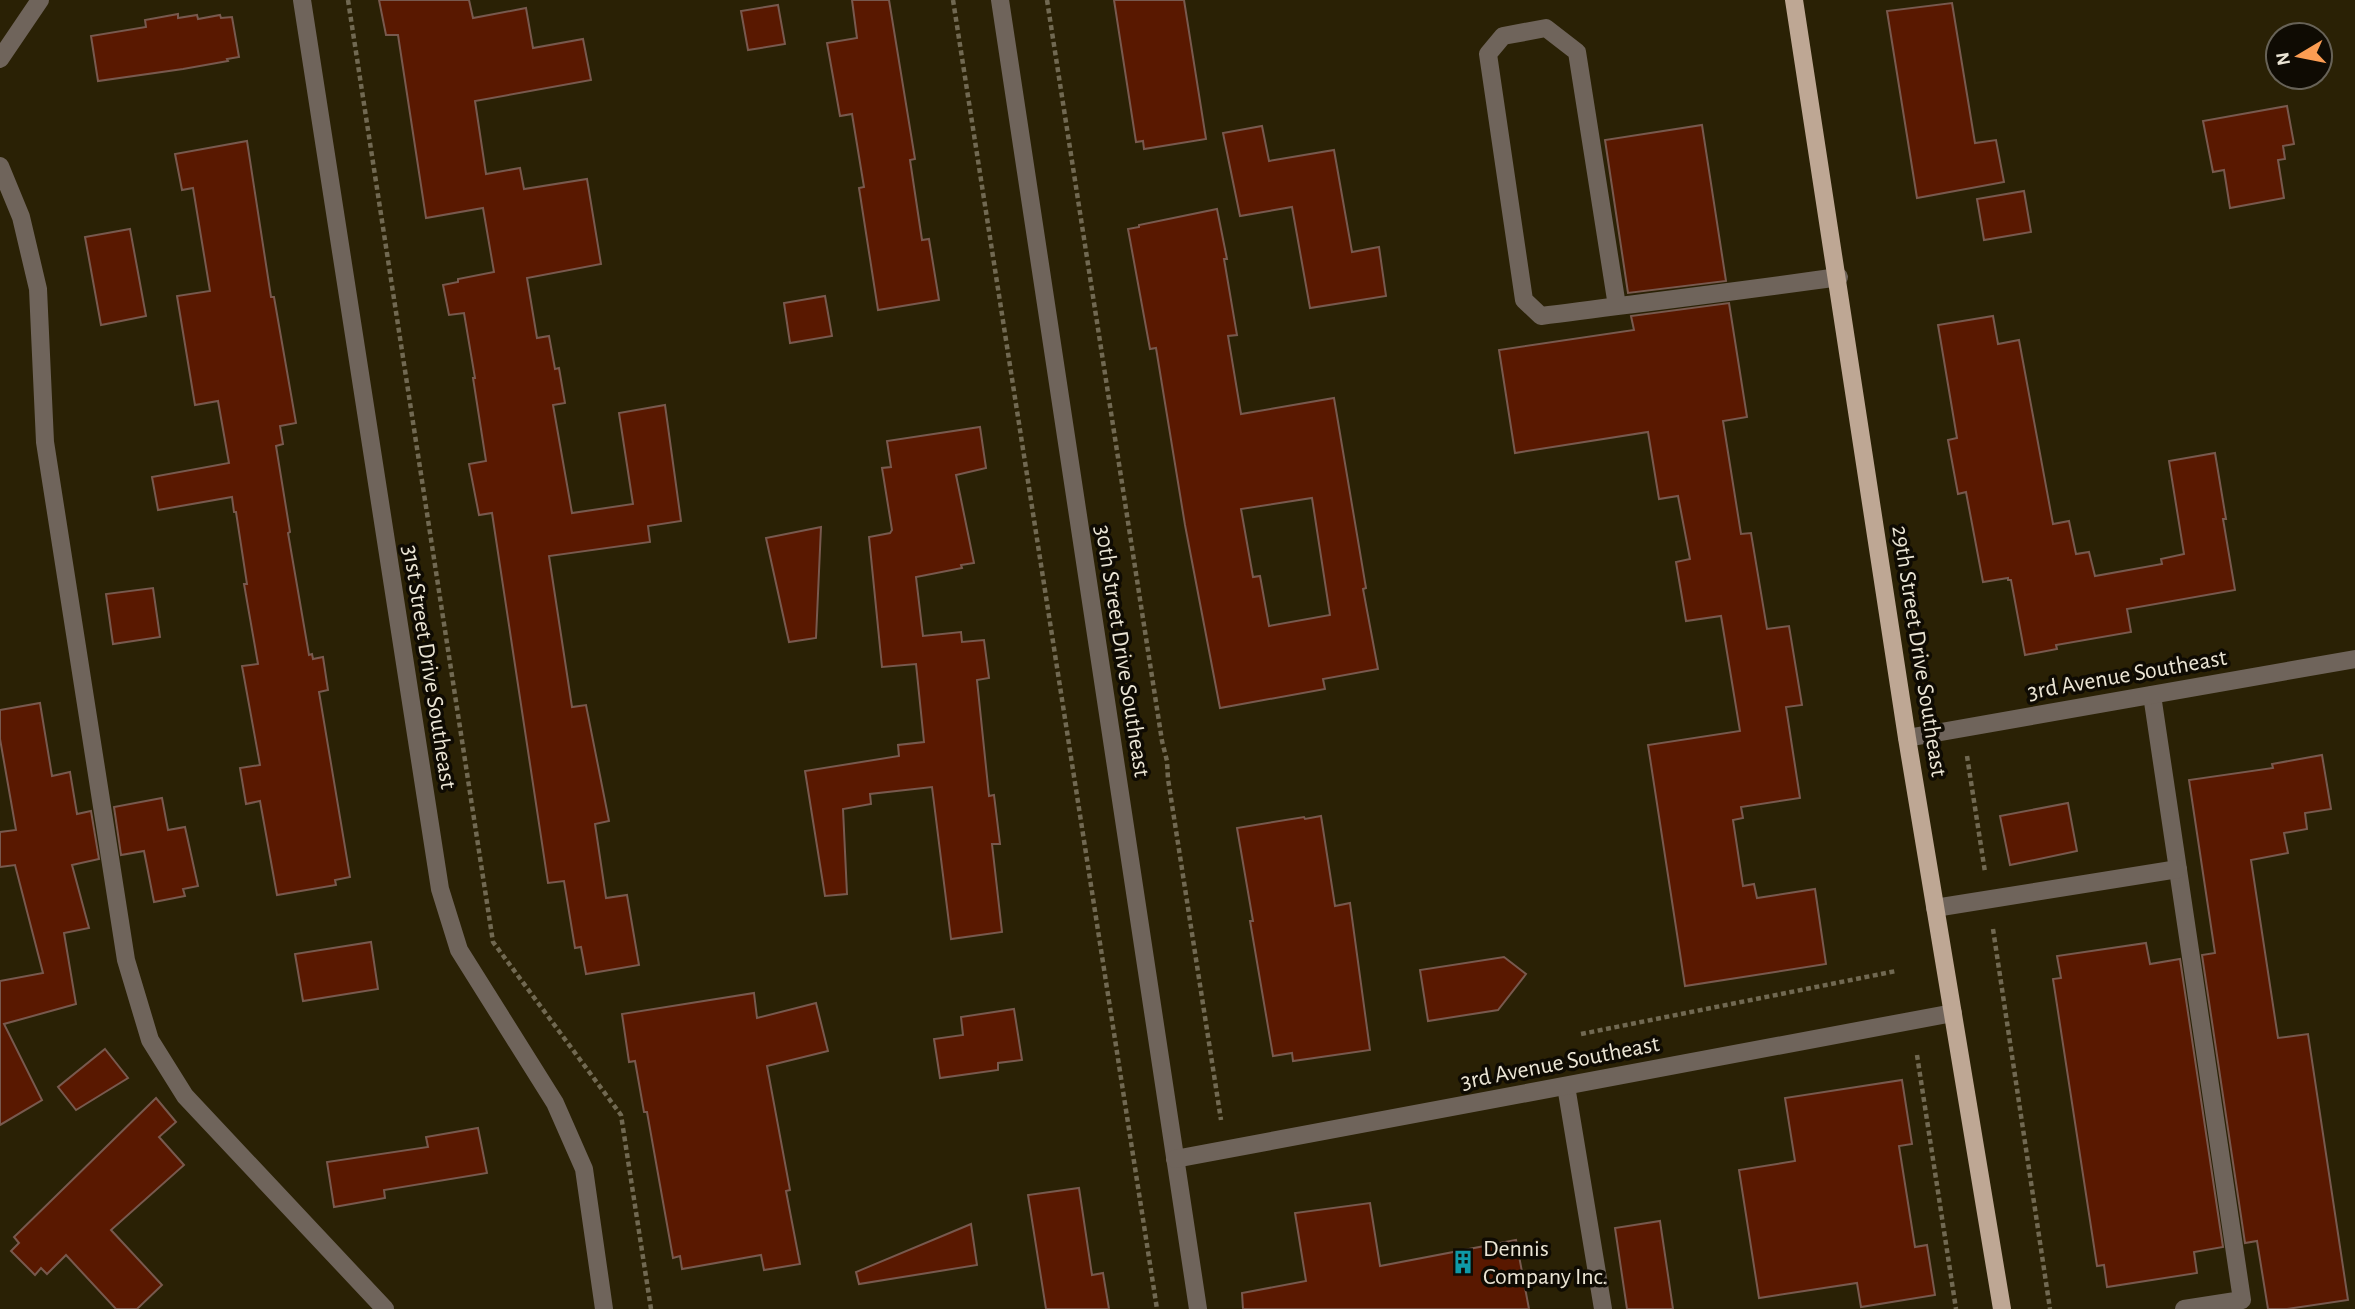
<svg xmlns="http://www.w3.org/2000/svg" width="2355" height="1309" font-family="'Alegreya Sans',sans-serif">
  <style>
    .building { fill: #591800; stroke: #78594e; stroke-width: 2; fill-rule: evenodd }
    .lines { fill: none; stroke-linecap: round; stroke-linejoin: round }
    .path { stroke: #716952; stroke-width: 4.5; stroke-dasharray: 5 3.5; stroke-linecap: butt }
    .minor { stroke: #6f645b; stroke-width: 18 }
    .major { stroke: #bea794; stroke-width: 18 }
    .labels { text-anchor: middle; stroke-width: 7; stroke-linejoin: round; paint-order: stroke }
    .street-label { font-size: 24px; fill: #ebe5d5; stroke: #0f0b03 }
    .poi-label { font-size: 24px; fill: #ebe5d5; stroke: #0f0b03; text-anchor: start }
  </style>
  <rect width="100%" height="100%" fill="#2a2105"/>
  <g class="building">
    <path d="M 379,0 L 469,0 L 473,18 L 526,8 L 533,48 L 583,39 L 591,80 L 475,101 L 486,174 L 520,168 L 524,189 L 587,179 L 601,264 L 527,278 L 537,338 L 549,336 L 555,369 L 559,368 L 565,403 L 553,405 L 572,513 L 633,504 L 619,413 L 665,405 L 681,521 L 648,526 L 650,542 L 549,556 L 572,707 L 586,705 L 609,821 L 595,824 L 606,898 L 627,895 L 639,965 L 586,974 L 581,947 L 575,948 L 564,881 L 548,883 L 492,513 L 479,515 L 469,464 L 486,461 L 473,378 L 475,378 L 464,313 L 449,315 L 443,285 L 458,282 L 458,279 L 494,272 L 483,208 L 426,218 L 398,35 L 386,35 Z"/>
    <path d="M 852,0 L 889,0 L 915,159 L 910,160 L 922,240 L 929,239 L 939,300 L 878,310 L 859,188 L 864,187 L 852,114 L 840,116 L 827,43 L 857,38 Z"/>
    <path d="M 1114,0 L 1184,0 L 1206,139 L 1144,149 L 1143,141 L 1136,142 Z"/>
    <path d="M 1952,3 L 1975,143 L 1996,140 L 2004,182 L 1917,198 L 1887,11 Z"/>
    <path d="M 778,5 L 785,44 L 748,50 L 741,11 Z"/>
    <path d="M 178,14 L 178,18 L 197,15 L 198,19 L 220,15 L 221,18 L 232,17 L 239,57 L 227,59 L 228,61 L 183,69 L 98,81 L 91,36 L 146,27 L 145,20 Z"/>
    <path d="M 2287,106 L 2294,144 L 2283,146 L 2285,159 L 2278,160 L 2284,198 L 2230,208 L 2224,170 L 2213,172 L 2203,121 Z"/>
    <path d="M 1702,125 L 1726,281 L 1628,293 L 1605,140 Z"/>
    <path d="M 1262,126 L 1269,161 L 1334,150 L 1352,252 L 1379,247 L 1386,296 L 1310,308 L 1292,207 L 1240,216 L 1223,133 Z"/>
    <path d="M 247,141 L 271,297 L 274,297 L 296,423 L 280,426 L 283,444 L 276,446 L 290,532 L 288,533 L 309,655 L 312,654 L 313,659 L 323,657 L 328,690 L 319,692 L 350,877 L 335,880 L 336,885 L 277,895 L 260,801 L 246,804 L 240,768 L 260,765 L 242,666 L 258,664 L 244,584 L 247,584 L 236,512 L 234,512 L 232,497 L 158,510 L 152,477 L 229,463 L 218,401 L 195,405 L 177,296 L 210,291 L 193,188 L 182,190 L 175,154 Z"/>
    <path d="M 2024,191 L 2031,232 L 1984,240 L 1977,199 Z"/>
    <path d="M 1217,209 L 1227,259 L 1224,259 L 1237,335 L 1228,336 L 1241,414 L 1334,398 L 1366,588 L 1363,589 L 1378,669 L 1323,679 L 1325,689 L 1220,708 L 1185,525 L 1156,348 L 1150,349 L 1128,229 L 1139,227 L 1139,225 ZM 1312,498 L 1330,615 L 1269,626 L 1260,576 L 1253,577 L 1241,509 Z"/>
    <path d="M 130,229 L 146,316 L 101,325 L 85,237 Z"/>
    <path d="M 825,296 L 832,336 L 790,343 L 784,303 Z"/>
    <path d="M 1729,303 L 1747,417 L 1723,421 L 1741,534 L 1751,533 L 1767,629 L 1789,626 L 1802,705 L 1786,707 L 1800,798 L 1741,807 L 1743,818 L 1733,820 L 1743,886 L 1754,884 L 1757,898 L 1815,889 L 1826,964 L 1685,986 L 1648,745 L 1740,731 L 1721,616 L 1686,621 L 1676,562 L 1690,559 L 1678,496 L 1659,499 L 1648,432 L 1515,453 L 1499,350 L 1634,330 L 1631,316 Z"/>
    <path d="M 1993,316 L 1998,344 L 2019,340 L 2053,524 L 2069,521 L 2076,554 L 2089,552 L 2095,576 L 2162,564 L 2161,559 L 2184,554 L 2169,461 L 2215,453 L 2226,519 L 2223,519 L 2235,590 L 2127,609 L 2131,632 L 2056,645 L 2057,649 L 2025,655 L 2011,580 L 2008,580 L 2008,578 L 1983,582 L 1966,492 L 1958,494 L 1948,440 L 1957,438 L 1938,325 Z"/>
    <path d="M 980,427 L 986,468 L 956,475 L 974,563 L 961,565 L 962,568 L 916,577 L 923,636 L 961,632 L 962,642 L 984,640 L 989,678 L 977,680 L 989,796 L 994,795 L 1000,844 L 992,844 L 1002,932 L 951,939 L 932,787 L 870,794 L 871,804 L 843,809 L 847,894 L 825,896 L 805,771 L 899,756 L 898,745 L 924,742 L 916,664 L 882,667 L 869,537 L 890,533 L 892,530 L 882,468 L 891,467 L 887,441 Z"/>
    <path d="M 821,527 L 816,638 L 789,642 L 766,538 Z"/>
    <path d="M 153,588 L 160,637 L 113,644 L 106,594 Z"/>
    <path d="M 40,703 L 52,776 L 70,772 L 77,814 L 91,811 L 99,859 L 72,865 L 89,928 L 64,933 L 76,1004 L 4,1024 L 42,1100 L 0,1125 L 0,981 L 43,973 L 15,865 L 0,867 L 0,832 L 16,830 L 0,739 L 0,710 Z"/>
    <path d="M 2322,755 L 2331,809 L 2305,813 L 2307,829 L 2284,833 L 2288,853 L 2251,860 L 2278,1038 L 2308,1034 L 2348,1300 L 2287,1309 L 2268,1309 L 2257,1241 L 2245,1243 L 2202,955 L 2215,953 L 2189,780 L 2273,768 L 2272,764 Z"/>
    <path d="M 162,798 L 168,830 L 185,827 L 198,886 L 183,889 L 185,896 L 154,902 L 144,851 L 121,855 L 114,807 Z"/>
    <path d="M 2068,803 L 2077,851 L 2010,865 L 2000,816 Z"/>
    <path d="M 1321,816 L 1335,906 L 1350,903 L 1370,1050 L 1293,1061 L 1292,1053 L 1273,1056 L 1250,921 L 1253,921 L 1237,828 L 1304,817 L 1305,819 Z"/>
    <path d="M 371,942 L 378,989 L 303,1001 L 295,954 Z"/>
    <path d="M 2146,943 L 2150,964 L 2180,959 L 2223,1247 L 2194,1252 L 2197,1273 L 2107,1287 L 2104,1265 L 2097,1266 L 2053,979 L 2061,978 L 2057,956 Z"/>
    <path d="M 1504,957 L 1526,974 L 1498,1010 L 1428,1021 L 1420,970 Z"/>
    <path d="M 754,993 L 757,1018 L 816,1003 L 828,1051 L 767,1066 L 790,1190 L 786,1191 L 800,1264 L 764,1270 L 761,1255 L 682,1269 L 680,1256 L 673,1258 L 647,1112 L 644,1112 L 635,1061 L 629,1062 L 622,1014 Z"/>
    <path d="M 1014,1009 L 1022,1060 L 998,1063 L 998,1070 L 940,1078 L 934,1039 L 963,1035 L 961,1017 Z"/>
    <path d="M 105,1049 L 128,1078 L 76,1110 L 58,1087 Z"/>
    <path d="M 1902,1080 L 1912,1144 L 1899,1146 L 1915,1247 L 1927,1245 L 1935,1295 L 1861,1307 L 1857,1283 L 1759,1298 L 1739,1170 L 1795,1161 L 1785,1098 Z"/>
    <path d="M 156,1098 L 176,1122 L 159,1137 L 184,1165 L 111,1230 L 162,1285 L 137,1309 L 116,1309 L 66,1255 L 47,1274 L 41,1268 L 35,1275 L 11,1251 L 19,1243 L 14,1237 Z"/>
    <path d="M 478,1128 L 487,1173 L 384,1190 L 385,1198 L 334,1207 L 327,1162 L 428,1147 L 426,1137 Z"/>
    <path d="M 1079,1188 L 1092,1275 L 1103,1273 L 1109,1309 L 1046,1309 L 1028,1195 Z"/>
    <path d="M 1370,1203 L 1380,1266 L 1516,1240 L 1529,1309 L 1243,1309 L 1242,1293 L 1306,1281 L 1295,1213 Z"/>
    <path d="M 1660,1221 L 1673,1309 L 1627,1309 L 1615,1228 Z"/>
    <path d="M 971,1224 L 977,1265 L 859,1284 L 856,1272 Z"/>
  </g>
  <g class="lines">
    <g class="path">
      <path d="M 348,0 L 493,942 L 621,1115 L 651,1309"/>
      <path d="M 953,0 L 1157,1309"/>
      <path d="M 1047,0 L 1162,741 L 1167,761 L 1168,779 L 1221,1120"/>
      <path d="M 1967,756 L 1985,872"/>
      <path d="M 1993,929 L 2050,1309"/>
      <path d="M 1581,1034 L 1896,971"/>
      <path d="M 1917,1055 L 1956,1309"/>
    </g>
    <g class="minor">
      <path d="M 302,0 L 440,889 L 459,950 L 555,1103 L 584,1169 L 604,1309"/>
      <path d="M 1000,0 L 1198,1309"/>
      <path d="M 0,59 L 40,0"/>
      <path d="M 0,166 L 21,217 L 38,289 L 45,442 L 126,960 L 150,1040 L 185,1096 L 385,1309"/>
      <path d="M 1617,306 L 1577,52 L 1546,28 L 1503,36 L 1488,54 L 1524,300 L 1541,316 C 1641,303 1740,291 1839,277"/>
      <path d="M 2152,695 L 2242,1300 L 2184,1309"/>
      <path d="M 1907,738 L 2355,659"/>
      <path d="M 1935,908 L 2178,869"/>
      <path d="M 1566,1086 L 1603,1309"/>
      <path d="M 1175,1159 L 1953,1013"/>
    </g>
    <path class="major" d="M 1794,0 L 1907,738 L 2002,1309"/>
  </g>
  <defs>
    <g id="building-bare" transform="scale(1.89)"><path d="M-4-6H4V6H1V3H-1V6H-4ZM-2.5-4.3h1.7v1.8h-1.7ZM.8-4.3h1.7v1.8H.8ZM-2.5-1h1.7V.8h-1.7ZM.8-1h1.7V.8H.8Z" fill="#0f9aa8" stroke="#0f0b03" stroke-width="2.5" paint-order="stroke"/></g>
  </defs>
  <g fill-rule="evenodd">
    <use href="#building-bare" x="1463" y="1262"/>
  </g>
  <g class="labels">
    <g class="street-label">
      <text transform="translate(1123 651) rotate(81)" y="8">30th Street Drive Southeast</text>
      <text transform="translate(1920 651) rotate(81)" y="8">29th Street Drive Southeast</text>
      <text transform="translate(430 667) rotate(81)" y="8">31st Street Drive Southeast</text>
      <text transform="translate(2127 674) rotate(-10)" y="8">3rd Avenue Southeast</text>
      <text transform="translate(1560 1062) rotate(-11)" y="8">3rd Avenue Southeast</text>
    </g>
    <g class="poi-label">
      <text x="1483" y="1256">Dennis<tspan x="1483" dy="28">Company Inc.</tspan></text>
    </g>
  </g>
  <g transform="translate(2299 56) rotate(260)"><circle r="33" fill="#0f0b03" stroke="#676257" stroke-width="2"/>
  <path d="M0-5L12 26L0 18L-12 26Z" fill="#fc9d53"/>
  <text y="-10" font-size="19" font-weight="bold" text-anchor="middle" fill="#ebe5d5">N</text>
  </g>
</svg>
